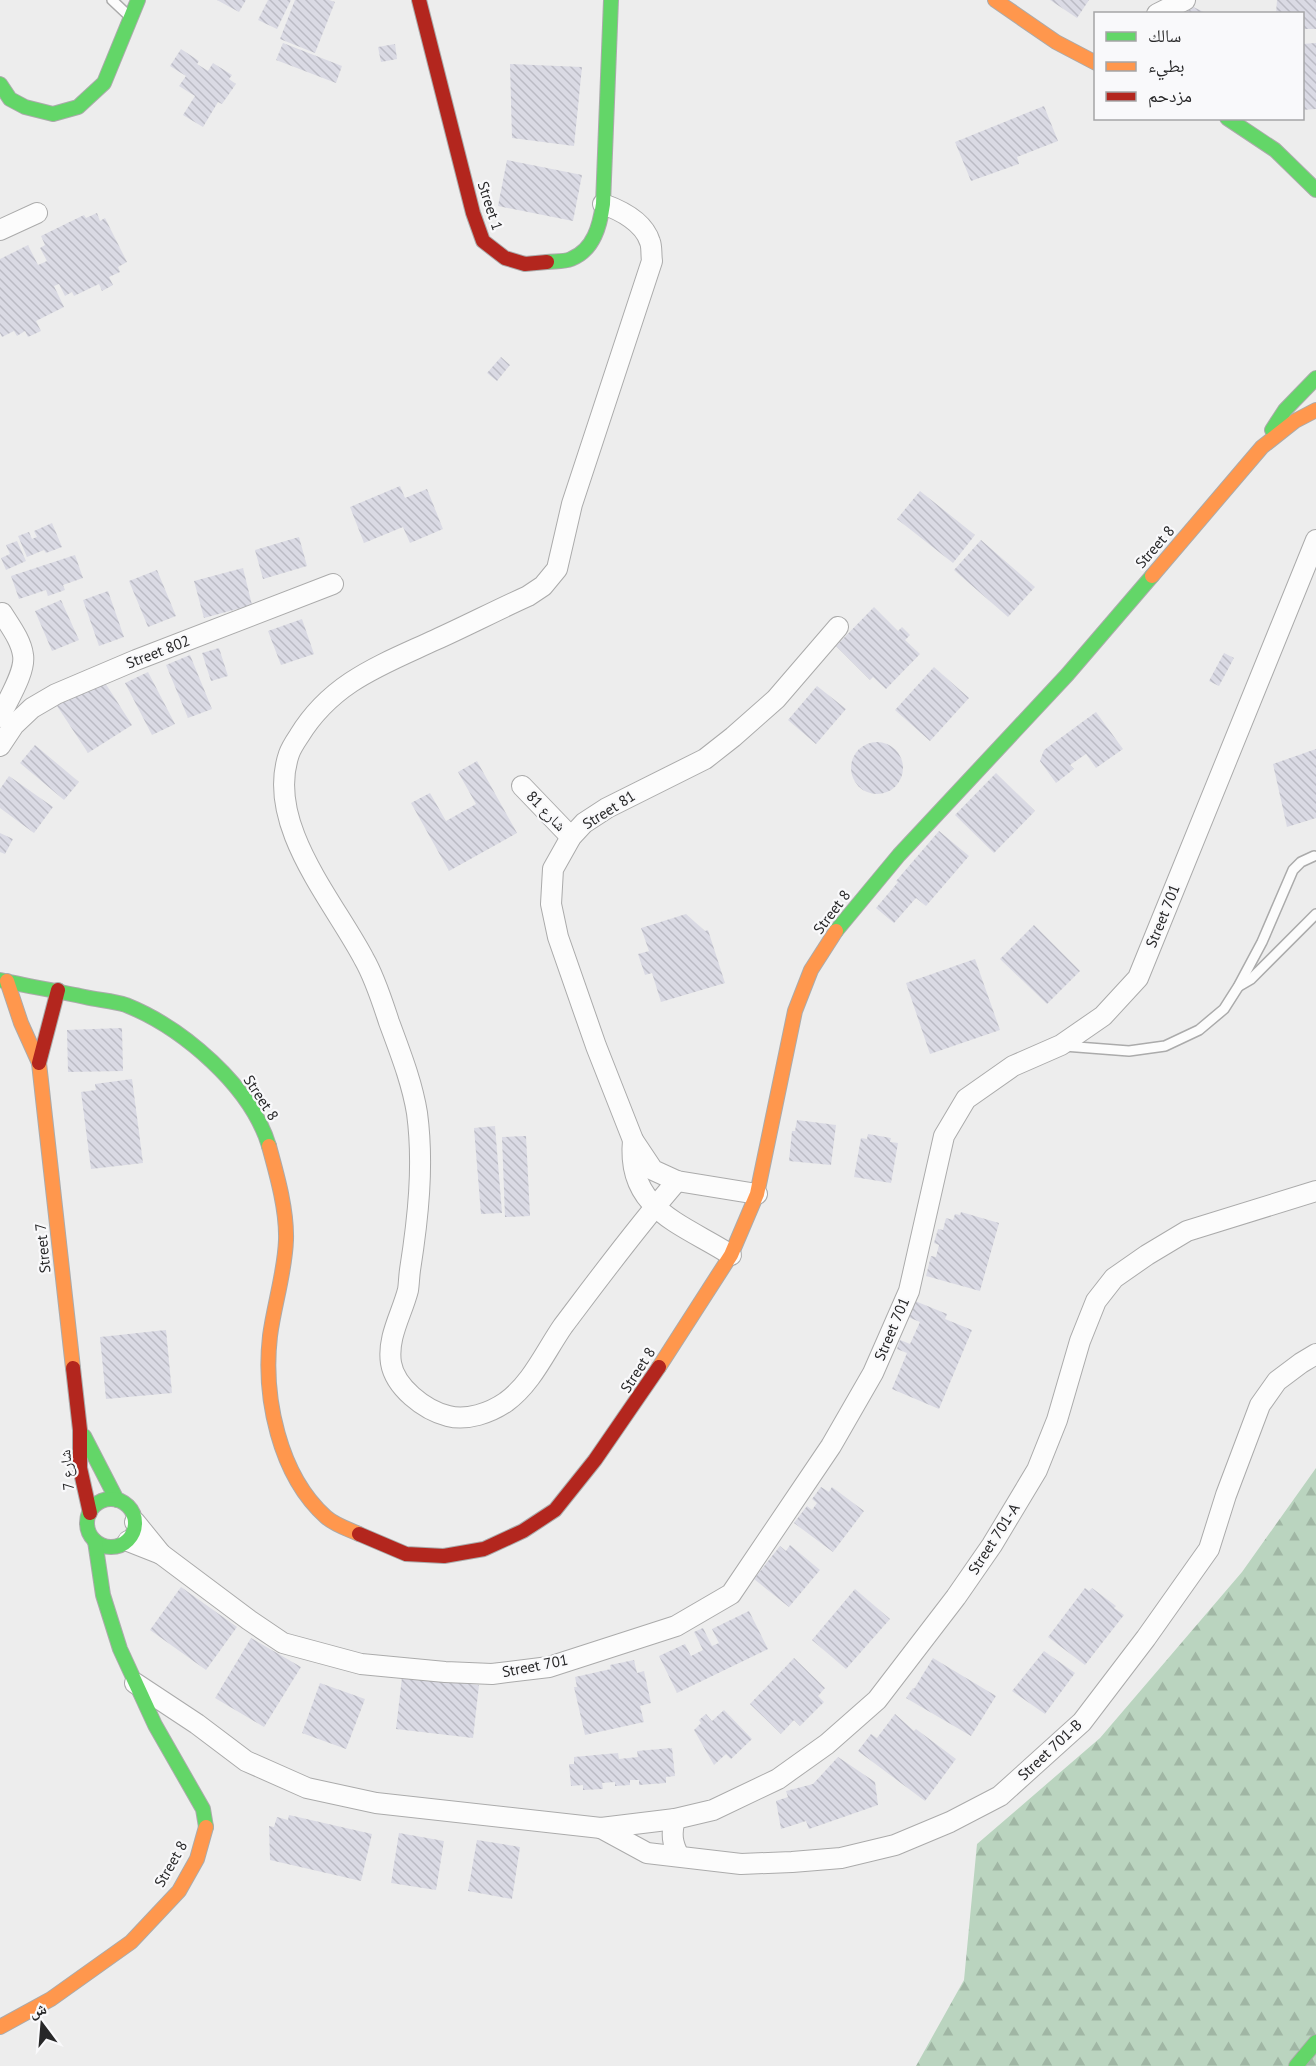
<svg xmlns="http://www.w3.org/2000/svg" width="1316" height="2066" font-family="'PT Sans','Noto Naskh Arabic',sans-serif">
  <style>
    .forest { fill: url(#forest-firs) }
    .building { fill: url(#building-back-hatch) }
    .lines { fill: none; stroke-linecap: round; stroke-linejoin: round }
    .lane-casing { stroke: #ababab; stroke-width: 12 }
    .street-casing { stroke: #ababab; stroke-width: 22 }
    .fast-casing { stroke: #ababab; stroke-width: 16 }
    .slow-casing { stroke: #ababab; stroke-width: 16 }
    .jam-casing { stroke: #ababab; stroke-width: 16 }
    .lane { stroke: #fcfcfc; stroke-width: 9 }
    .street { stroke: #fcfcfc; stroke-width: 20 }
    .fast { stroke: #63d668; stroke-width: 14 }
    .slow { stroke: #ff974d; stroke-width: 14 }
    .jam { stroke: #b3261e; stroke-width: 14 }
    .labels { text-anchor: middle; stroke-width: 4.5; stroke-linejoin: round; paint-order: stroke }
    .street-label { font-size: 15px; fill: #272728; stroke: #f9f9fb }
  </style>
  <defs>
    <pattern id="forest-firs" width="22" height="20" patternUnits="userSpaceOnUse" patternTransform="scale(1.5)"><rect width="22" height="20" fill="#bad4bf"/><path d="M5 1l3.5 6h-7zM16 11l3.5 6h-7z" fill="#a0b6a4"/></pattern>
    <pattern id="building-back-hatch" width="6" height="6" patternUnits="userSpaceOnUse" patternTransform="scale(1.5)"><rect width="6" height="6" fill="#dadae4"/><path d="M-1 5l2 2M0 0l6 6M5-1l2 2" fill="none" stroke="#bbbbc4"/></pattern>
  </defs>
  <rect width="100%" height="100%" fill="#ededed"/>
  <path class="forest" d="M 1316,1468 L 1316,2066 L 916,2066 L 964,1980 L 977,1844 L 1100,1738 L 1242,1572 Z"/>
  <g class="building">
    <path d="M 217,0 L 246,0 L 239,12 Z"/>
    <path d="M 268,0 L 291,0 L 277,29 L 258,20 Z"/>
    <path d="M 295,0 L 329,0 L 335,2 L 315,53 L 280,39 Z"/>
    <path d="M 1050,0 L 1089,0 L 1077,18 Z"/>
    <path d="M 1277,0 L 1316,0 L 1316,29 L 1302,29 L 1302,14 L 1276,14 Z"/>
    <path d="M 1187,4 L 1208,14 L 1182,14 Z"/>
    <path d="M 283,43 L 342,66 L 336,83 L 276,60 Z"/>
    <path d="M 1316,43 L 1316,109 L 1302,110 L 1302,44 Z"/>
    <path d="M 395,44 L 397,59 L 381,62 L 378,47 Z"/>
    <path d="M 181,49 L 199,61 L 197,64 L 208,71 L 213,63 L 232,75 L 229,79 L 236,84 L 222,104 L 218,102 L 203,127 L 183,115 L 195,96 L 179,86 L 186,76 L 170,66 Z"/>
    <path d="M 510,64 L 582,67 L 574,146 L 512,138 Z"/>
    <path d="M 1044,106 L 1058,141 L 1017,157 L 1019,164 L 971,181 L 955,142 Z"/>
    <path d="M 507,160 L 582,175 L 573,221 L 498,206 Z"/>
    <path d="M 97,213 L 100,221 L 105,218 L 127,262 L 118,267 L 120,272 L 109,277 L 113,285 L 102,291 L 99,284 L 74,296 L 72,292 L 65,296 L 59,284 L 54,286 L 64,307 L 36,321 L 41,331 L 28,337 L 25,331 L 17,336 L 14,331 L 2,337 L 0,333 L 0,259 L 28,245 L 38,265 L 47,261 L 40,248 L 45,245 L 41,236 L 84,215 L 86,218 Z"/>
    <path d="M 501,357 L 510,365 L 497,381 L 487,373 Z"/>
    <path d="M 400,486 L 405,498 L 427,489 L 443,529 L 410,543 L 403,527 L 364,543 L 350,507 Z"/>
    <path d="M 920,491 L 975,535 L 953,563 L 897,519 Z"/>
    <path d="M 52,523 L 62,547 L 46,553 L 44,550 L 27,557 L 18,536 L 29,532 L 32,539 L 37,537 L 34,531 Z"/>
    <path d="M 299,537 L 307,566 L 263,579 L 255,550 Z"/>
    <path d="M 981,540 L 1035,587 L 1008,617 L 954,570 Z"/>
    <path d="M 17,541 L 26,561 L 6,570 L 1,558 L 10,554 L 6,545 Z"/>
    <path d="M 75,555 L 83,578 L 63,585 L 65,590 L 48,596 L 46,590 L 19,599 L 11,576 Z"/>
    <path d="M 243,568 L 252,605 L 204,618 L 194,581 Z"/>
    <path d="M 157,570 L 176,616 L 148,627 L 129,581 Z"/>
    <path d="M 108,591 L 124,637 L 99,646 L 83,600 Z"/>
    <path d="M 61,600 L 79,640 L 52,651 L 35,611 Z"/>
    <path d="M 874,607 L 898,631 L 902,627 L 910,635 L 905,640 L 920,654 L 886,689 L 873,677 L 870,680 L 836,646 Z"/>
    <path d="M 302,619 L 314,654 L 281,665 L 268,631 Z"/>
    <path d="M 219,648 L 228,676 L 211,681 L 202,653 Z"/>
    <path d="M 1224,653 L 1234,658 L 1219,686 L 1209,681 Z"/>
    <path d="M 190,655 L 212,709 L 188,718 L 166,665 Z"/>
    <path d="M 934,667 L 969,698 L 930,741 L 895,710 Z"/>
    <path d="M 148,672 L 175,724 L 152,735 L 125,683 Z"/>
    <path d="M 102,678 L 132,725 L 88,753 L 57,706 Z"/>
    <path d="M 817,686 L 846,709 L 816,744 L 788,720 Z"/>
    <path d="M 1096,712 L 1123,749 L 1096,768 L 1086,754 L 1070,765 L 1074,769 L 1056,783 L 1040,761 L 1044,750 Z"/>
    <circle cx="877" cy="768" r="26"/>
    <path d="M 35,745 L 79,782 L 64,800 L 20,763 Z"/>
    <path d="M 1316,749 L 1316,818 L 1287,827 L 1273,764 Z"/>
    <path d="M 477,761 L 517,833 L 449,871 L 411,803 L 430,793 L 446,821 L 476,804 L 458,772 Z"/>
    <path d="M 996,773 L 1035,811 L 994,853 L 955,815 Z"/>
    <path d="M 9,776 L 53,807 L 34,833 L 0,808 L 0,789 Z"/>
    <path d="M 939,831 L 969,856 L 926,906 L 916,898 L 894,923 L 876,908 L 898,882 L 896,881 Z"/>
    <path d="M 0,833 L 13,839 L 5,854 L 0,852 Z"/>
    <path d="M 686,914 L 705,931 L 708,930 L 725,983 L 661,1002 L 652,973 L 645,975 L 638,954 L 649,951 L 641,928 Z"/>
    <path d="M 1034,925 L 1080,971 L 1047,1004 L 1000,959 Z"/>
    <path d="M 975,959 L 1000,1030 L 930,1054 L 906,983 Z"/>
    <path d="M 122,1028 L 123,1071 L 68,1072 L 67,1030 Z"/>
    <path d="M 132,1079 L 143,1163 L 91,1169 L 81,1092 L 96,1090 L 95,1084 Z"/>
    <path d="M 797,1120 L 836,1125 L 831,1165 L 789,1161 L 792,1131 L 795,1131 Z"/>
    <path d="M 495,1126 L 502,1213 L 481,1214 L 474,1128 Z"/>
    <path d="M 868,1134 L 891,1138 L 890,1142 L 898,1143 L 891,1183 L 854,1177 L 861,1138 L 867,1139 Z"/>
    <path d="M 526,1136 L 530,1216 L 505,1217 L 502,1137 Z"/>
    <path d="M 961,1212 L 999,1223 L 980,1291 L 926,1276 L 931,1256 L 936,1257 L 939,1245 L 934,1243 L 938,1229 L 943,1230 L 946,1218 L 953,1220 L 955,1214 L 960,1215 Z"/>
    <path d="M 915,1301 L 947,1314 L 945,1319 L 972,1330 L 939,1409 L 892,1389 L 907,1353 L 897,1349 L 900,1340 L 910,1344 L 920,1322 L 908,1317 Z"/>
    <path d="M 166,1330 L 172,1393 L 106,1399 L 100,1337 Z"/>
    <path d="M 821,1487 L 829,1492 L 832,1487 L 864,1511 L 833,1552 L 794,1523 L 807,1506 L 812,1510 L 817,1503 L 812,1499 Z"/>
    <path d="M 790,1545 L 820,1570 L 789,1607 L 754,1579 L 780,1546 L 786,1551 Z"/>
    <path d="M 181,1587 L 237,1627 L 206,1670 L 150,1630 Z"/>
    <path d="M 1085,1588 L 1089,1591 L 1092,1588 L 1116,1606 L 1114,1608 L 1124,1615 L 1085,1665 L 1048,1637 Z"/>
    <path d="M 855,1589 L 890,1619 L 846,1669 L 812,1640 Z"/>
    <path d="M 749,1611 L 768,1649 L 677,1693 L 659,1656 L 685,1644 L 691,1656 L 703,1650 L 694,1632 L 703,1628 L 712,1646 L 719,1643 L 712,1629 Z"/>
    <path d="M 251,1638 L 301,1667 L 264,1727 L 215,1698 Z"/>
    <path d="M 1044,1651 L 1075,1673 L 1045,1714 L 1012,1691 Z"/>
    <path d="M 794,1658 L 825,1688 L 818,1696 L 824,1702 L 800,1726 L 794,1720 L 781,1734 L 750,1704 Z"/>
    <path d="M 933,1658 L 996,1696 L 971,1736 L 906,1698 L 913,1688 L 914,1689 Z"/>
    <path d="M 634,1660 L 637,1673 L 644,1671 L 651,1703 L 640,1706 L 644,1722 L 585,1735 L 574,1687 L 577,1687 L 575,1677 L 611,1669 L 610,1665 Z"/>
    <path d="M 402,1677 L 479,1685 L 473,1738 L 396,1729 Z"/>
    <path d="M 320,1683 L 365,1699 L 346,1749 L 302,1733 Z"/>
    <path d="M 724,1710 L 752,1739 L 731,1759 L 726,1754 L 714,1765 L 694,1730 L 701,1723 L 699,1720 L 706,1714 L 712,1721 Z"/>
    <path d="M 895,1714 L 914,1731 L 916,1729 L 956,1759 L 925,1801 L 858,1751 L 871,1734 L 877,1738 Z"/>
    <path d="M 672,1748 L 675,1776 L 666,1777 L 666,1783 L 639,1785 L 639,1780 L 630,1780 L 630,1785 L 615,1786 L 615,1782 L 602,1783 L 603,1789 L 583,1790 L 583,1785 L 571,1786 L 569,1764 L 574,1764 L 574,1757 L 618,1753 L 619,1759 L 638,1757 L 637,1751 Z"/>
    <path d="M 838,1757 L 875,1782 L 878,1805 L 809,1829 L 806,1821 L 781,1829 L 776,1801 L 788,1797 L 786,1791 L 813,1784 Z"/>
    <path d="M 289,1815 L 372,1834 L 361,1881 L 270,1860 L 269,1826 L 274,1827 L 277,1817 L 288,1820 Z"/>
    <path d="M 399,1833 L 444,1841 L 436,1890 L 391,1883 Z"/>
    <path d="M 477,1840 L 520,1847 L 512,1899 L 468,1891 Z"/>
  </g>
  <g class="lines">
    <g class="lane-casing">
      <g id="lane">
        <path d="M 112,0 L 129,16"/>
        <path d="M 1239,986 L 1251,979 L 1316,914"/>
        <path d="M 1064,1046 L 1129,1051 L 1165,1046 L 1199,1030 L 1224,1009 L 1238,987 L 1262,942 L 1293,870 L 1301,862 L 1314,856"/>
      </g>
    </g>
    <g class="street-casing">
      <g id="street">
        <path d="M 1157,14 L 1185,0"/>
        <path d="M 603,204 C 620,210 644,222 650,242 C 652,247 651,255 652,261 L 572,504 L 557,569 L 543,586 L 528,596 C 497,610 466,626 435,640 C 381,665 332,682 299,736 C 295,742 291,748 289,754 C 265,824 333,900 364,959 C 375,978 382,1001 389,1022 C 400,1052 412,1082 417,1113 C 424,1165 418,1219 410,1270 C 409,1277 409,1284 408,1290 C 402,1314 387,1337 391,1363 C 395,1387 424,1410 448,1416 C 467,1421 490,1413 506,1402 C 532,1383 545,1352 563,1326 C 600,1277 636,1228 677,1181"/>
        <path d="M 0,230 L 37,213"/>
        <path d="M 0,717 C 7,701 26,672 23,655 C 21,640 10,626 2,613"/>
        <path d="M 0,746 L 14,725 L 32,708 L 56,694 L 136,660 L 333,584"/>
        <path d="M 522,786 L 571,837"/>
        <path d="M 633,1140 C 626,1210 683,1224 731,1255"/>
        <path d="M 757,1194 L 677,1181 L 653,1170 L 633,1140 L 596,1046 L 558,937 L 551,904 L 553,869 L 571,837 L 584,823 L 607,808 L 705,759 L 733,737 L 776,699 L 838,627"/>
        <path d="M 135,1522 L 161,1554 L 249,1620 L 283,1643 L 361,1664 L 445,1672 L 492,1674 L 549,1667 L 676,1626 L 731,1594 L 831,1446 L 873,1373 L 909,1291 L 944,1136 L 966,1099 L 1013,1066 L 1061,1045 L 1103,1016 L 1138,978 L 1316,540"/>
        <path d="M 128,1541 L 161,1554"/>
        <path d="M 135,1683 L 197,1724 L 246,1761 L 307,1788 L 376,1803 L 601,1828 L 675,1819 L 713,1810 L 778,1779 L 827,1744 L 877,1700 L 956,1597 L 992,1545 L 1037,1470 L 1057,1420 L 1080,1341 L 1096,1301 L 1114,1278 L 1147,1255 L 1187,1231 L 1316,1191"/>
        <path d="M 675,1819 C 671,1834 672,1843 679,1856"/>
        <path d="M 601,1828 L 647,1853 L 741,1864 L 792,1862 L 841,1858 L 895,1845 L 950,1822 L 1000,1796 L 1082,1722 L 1146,1638 L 1209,1549 L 1226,1495 L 1260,1405 L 1277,1381 L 1301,1363 L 1316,1354"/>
      </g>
    </g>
    <g class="fast-casing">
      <g id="fast">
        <path d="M 0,84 L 10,99 L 25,107 L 53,114 L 78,107 L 104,83 L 138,0"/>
        <path d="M 1227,118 L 1275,150 L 1316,190"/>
        <path d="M 547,262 C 554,261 564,262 571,259 C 594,250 600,225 603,204 L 611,0"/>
        <path d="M 1272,430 L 1285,410 L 1316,378"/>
        <path d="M 836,931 L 899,855 L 1067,675 L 1152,576"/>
        <path d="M 0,980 C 28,986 57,991 85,997 C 98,1000 114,1001 126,1005 C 183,1028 251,1086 269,1146"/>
        <path d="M 84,1436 L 117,1500"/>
        <circle cx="111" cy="1523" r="24"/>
        <path d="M 95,1541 L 103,1595 L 120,1649 L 155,1725 L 203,1809 L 206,1827"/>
        <path d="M 1296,2066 L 1316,2042"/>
      </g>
    </g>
    <g class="slow-casing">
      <g id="slow">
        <path d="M 995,0 L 1056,42 L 1096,63"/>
        <path d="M 1152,576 L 1262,447 L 1295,421 L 1316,410"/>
        <path d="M 7,981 L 21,1023 L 39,1063 L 73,1368"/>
        <path d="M 269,1146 C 277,1175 287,1210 286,1240 C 285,1272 274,1305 270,1336 C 263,1397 279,1475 326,1517 C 335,1525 348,1529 359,1534"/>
        <path d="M 659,1367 L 731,1255 L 757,1194 L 795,1011 L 811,970 L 836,931"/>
        <path d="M 0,2027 L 51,1999 L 131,1942 L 179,1891 L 197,1859 L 206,1827"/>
      </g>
    </g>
    <g class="jam-casing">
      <g id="jam">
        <path d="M 419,0 L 473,213 L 483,241 L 505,258 L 525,264 L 547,262"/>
        <path d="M 39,1063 L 58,990"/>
        <path d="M 73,1368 L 80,1430 L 80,1468 L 90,1513"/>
        <path d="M 359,1534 L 406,1554 L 444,1556 L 484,1549 L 523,1531 L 555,1510 L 595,1460 L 659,1367"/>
      </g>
    </g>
    <use href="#lane" class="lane"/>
    <use href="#street" class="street"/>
    <use href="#fast" class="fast"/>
    <use href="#slow" class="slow"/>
    <use href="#jam" class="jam"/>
  </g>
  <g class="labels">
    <g class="street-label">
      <text transform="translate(490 206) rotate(72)" y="5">Street 1</text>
      <text transform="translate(1155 547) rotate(-49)" y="5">Street 8</text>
      <text transform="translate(158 652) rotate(-21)" y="5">Street 802</text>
      <text transform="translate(609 810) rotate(-32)" y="5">Street 81</text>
      <text transform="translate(546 811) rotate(46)" y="5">شارع 81</text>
      <text transform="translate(832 912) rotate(-53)" y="5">Street 8</text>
      <text transform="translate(1163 916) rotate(-68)" y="5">Street 701</text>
      <text transform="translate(261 1098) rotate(57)" y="5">Street 8</text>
      <text transform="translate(43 1248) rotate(-96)" y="5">Street 7</text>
      <text transform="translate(892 1329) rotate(-67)" y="5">Street 701</text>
      <text transform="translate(638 1370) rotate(-57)" y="5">Street 8</text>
      <text transform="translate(67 1470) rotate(-96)" y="5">شارع 7</text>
      <text transform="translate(994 1539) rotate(-57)" y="5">Street 701-A</text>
      <text transform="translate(535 1666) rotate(-11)" y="5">Street 701</text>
      <text transform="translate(1050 1750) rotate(-43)" y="5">Street 701-B</text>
      <text transform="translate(171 1864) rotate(-60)" y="5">Street 8</text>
    </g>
  </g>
  <rect x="1094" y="12" width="210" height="108" fill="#f9f9fb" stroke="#a5a5a7" stroke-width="1.5"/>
  <rect x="1106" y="32" width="30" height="9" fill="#63d668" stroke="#a5a5a7" stroke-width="1.5"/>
  <text x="1148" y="42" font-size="18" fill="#272728">سالك</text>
  <rect x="1106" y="62" width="30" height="9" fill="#ff974d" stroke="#a5a5a7" stroke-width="1.5"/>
  <text x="1148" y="72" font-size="18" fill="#272728">بطيء</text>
  <rect x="1106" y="92" width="30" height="9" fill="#b3261e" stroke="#a5a5a7" stroke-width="1.5"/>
  <text x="1148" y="102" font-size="18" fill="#272728">مزدحم</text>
  <g transform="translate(42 2024) rotate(344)" stroke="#f9f9fb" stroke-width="4.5" paint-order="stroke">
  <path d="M0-4.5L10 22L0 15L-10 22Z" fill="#272728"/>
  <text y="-9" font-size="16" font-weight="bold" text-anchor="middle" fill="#272728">ش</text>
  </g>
</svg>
